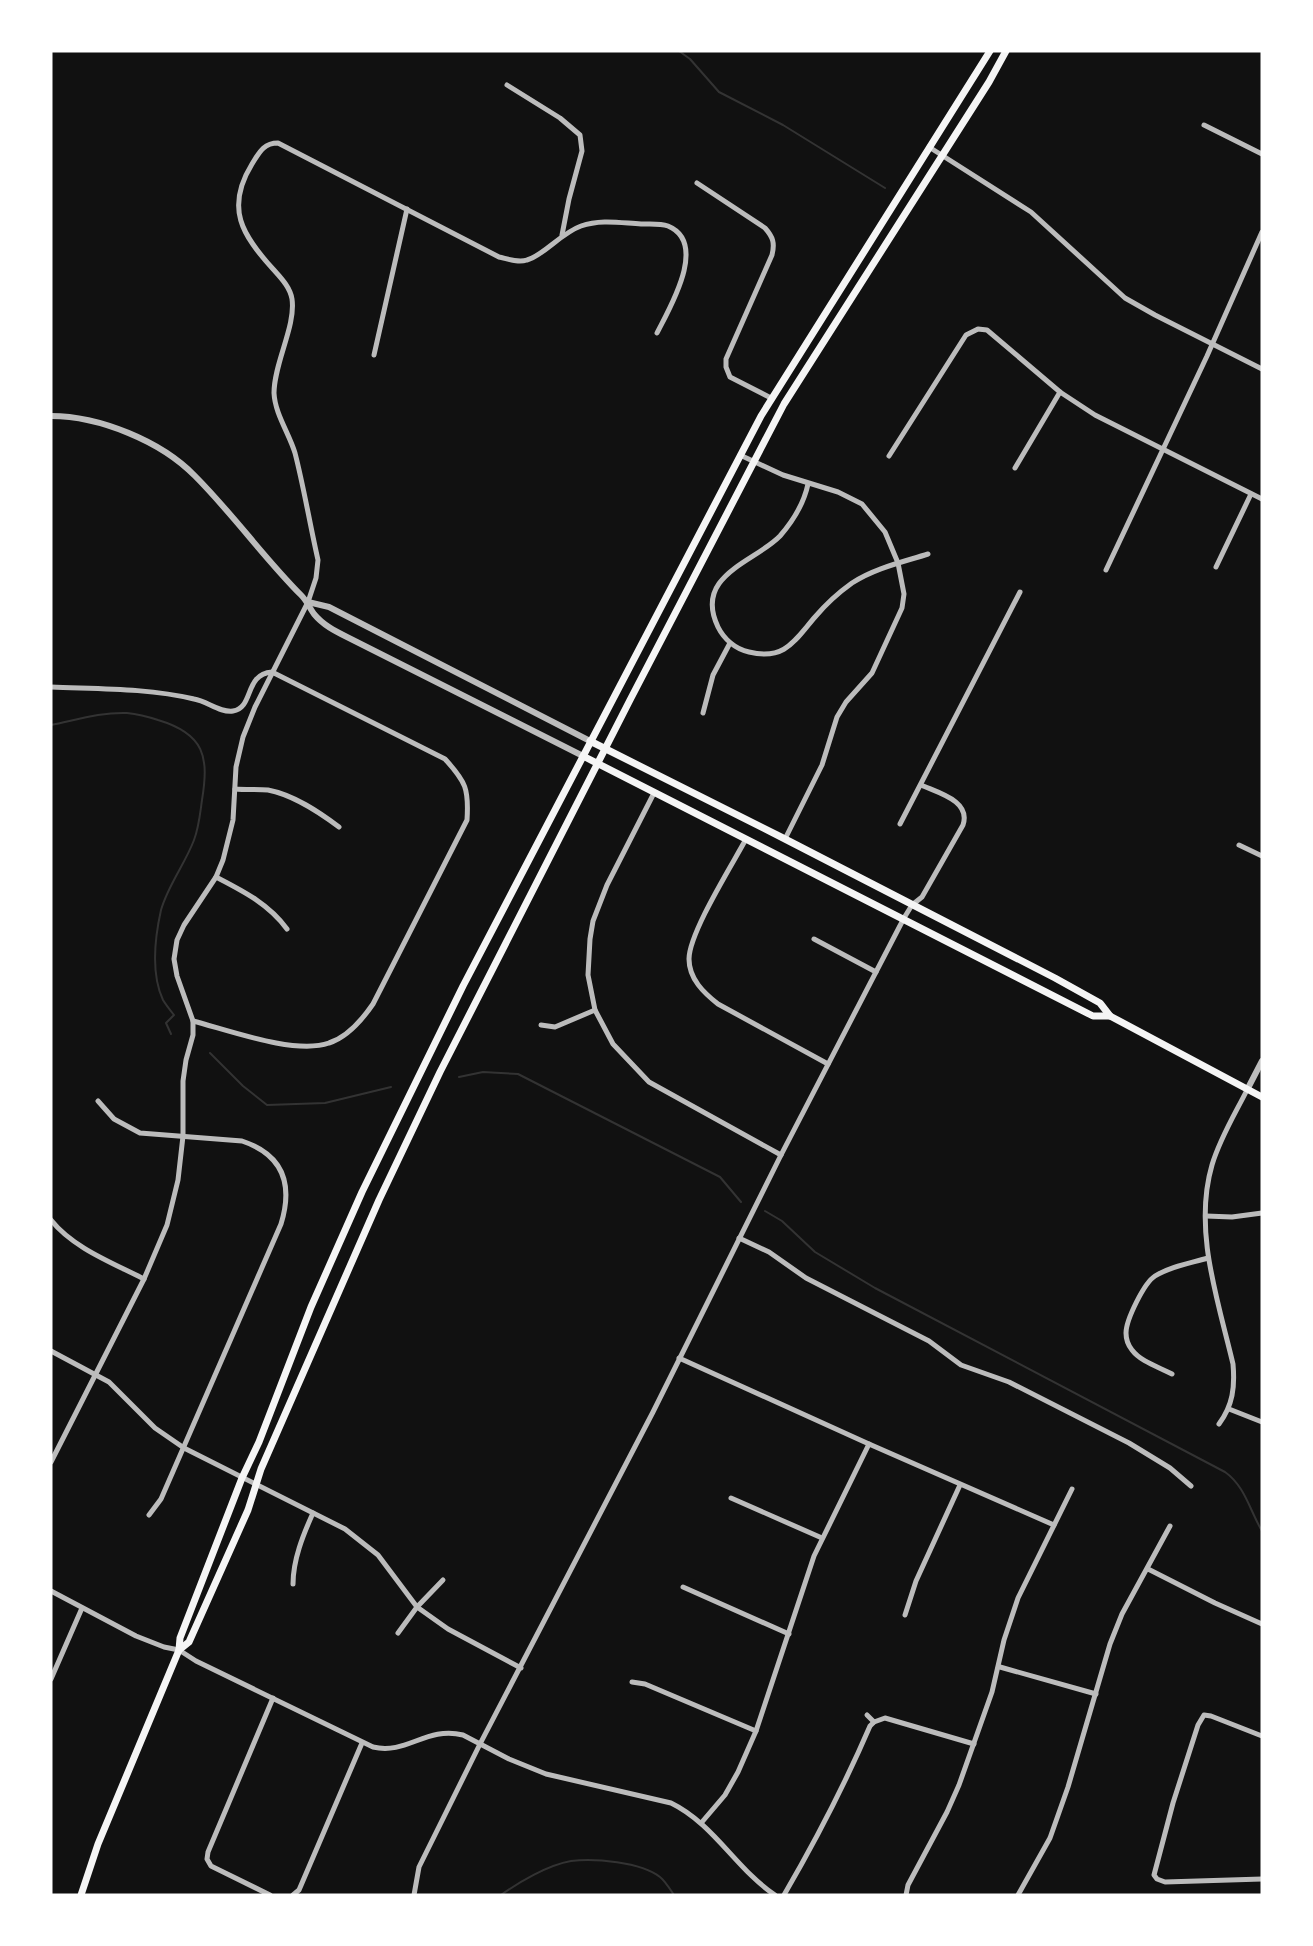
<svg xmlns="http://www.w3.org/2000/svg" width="1313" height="1946" font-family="'Crimson Pro',serif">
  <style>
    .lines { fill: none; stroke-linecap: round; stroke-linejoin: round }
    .stream { stroke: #333; stroke-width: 2 }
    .minor { stroke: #bcbcbc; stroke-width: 5 }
    .tertiary { stroke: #bcbcbc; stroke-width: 6 }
    .secondary { stroke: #f5f5f5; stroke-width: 7 }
  </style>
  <rect width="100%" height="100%" fill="#111"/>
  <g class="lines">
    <g class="stream">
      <path d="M 679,51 L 690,59 L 719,92 L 783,125 L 885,188"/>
      <path d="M 51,725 C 76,720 101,712 127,713 C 137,714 149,717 158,720 C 205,734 209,757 202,800 C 200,814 199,827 194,840 C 185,864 168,885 161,910 C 155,937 151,974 163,1000 C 166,1005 170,1010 174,1015 L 166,1023 L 171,1034"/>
      <path d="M 210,1053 L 243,1086 L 267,1105 L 325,1103 L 391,1087"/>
      <path d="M 459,1077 L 483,1072 L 518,1074 L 720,1177 L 741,1202"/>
      <path d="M 765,1211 L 782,1221 L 815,1252 L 875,1288 L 1225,1472 C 1245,1486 1250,1511 1262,1531"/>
      <path d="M 501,1895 C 519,1882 548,1865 571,1861 C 594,1858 641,1862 660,1877 C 665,1881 670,1889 674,1895"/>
    </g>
    <g class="minor">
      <path d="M 507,85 L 560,118 L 580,135 L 582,151 L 569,199 L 562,235"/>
      <path d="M 1204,125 L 1262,154"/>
      <path d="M 929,147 L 1031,212 L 1125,298 L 1155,315 L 1262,369"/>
      <path d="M 697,183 L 765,228 C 773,237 775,243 772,255 L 726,359 L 726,367 L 730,377 L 771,398"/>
      <path d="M 374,355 L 407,209"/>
      <path d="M 740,455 L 783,475 L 838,492 L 862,504 L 885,532 L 898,563 L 904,594 L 902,608 L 872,673 L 846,702 L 837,717 L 822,765 L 785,839"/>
      <path d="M 889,456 L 966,335 L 978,329 L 987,330 L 1060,392 L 1095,415 L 1262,499"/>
      <path d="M 1015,468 L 1060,392"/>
      <path d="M 808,484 C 804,503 793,521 780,536 C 755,562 693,575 718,627 C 724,639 735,649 749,652 C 785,661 795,640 815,617 C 826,604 838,593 852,583 C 875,568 903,562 928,554"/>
      <path d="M 1216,567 L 1251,494"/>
      <path d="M 1106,570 L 1207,356 L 1262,232"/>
      <path d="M 51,687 C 98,689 148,688 194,699 C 207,701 220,713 233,711 C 254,708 244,674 272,672 L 445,759 C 466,782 469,789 467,820 L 373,1004 C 362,1020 348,1037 329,1043 C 295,1055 228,1030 193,1021"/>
      <path d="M 703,713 L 713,675 L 730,643"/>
      <path d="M 235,789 C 246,790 258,789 268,790 C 294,795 319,812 339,827"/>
      <path d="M 654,793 L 607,885 L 593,921 L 590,939 L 588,975 L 595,1010 L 613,1044 L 649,1082 L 781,1155"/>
      <path d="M 900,824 L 1020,592"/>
      <path d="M 746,839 C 732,865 689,933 689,959 C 689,979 704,993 718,1004 L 828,1064"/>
      <path d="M 1239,845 L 1262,856"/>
      <path d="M 216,877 C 243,891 269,904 287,929"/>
      <path d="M 814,939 L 876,972"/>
      <path d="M 541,1025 L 555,1027 L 595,1010"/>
      <path d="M 98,1101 L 114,1119 L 140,1133 L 242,1141 C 284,1155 293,1185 281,1224 L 161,1499 L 149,1515"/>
      <path d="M 1206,1216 L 1232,1217 L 1262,1213"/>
      <path d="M 51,1220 C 73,1248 113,1263 144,1279"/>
      <path d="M 739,1238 L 769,1252 L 806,1278 L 929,1341 L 961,1365 L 1009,1382 L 1129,1443 L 1170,1468 L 1191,1486"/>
      <path d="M 51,1351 L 109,1382 L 155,1428 L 184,1448 L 345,1529 L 378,1555 L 417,1607 L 448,1629 L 521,1668"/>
      <path d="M 679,1358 L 869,1444 L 1054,1525"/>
      <path d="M 1172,1374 C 1159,1367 1141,1362 1132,1350 C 1128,1345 1126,1339 1126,1333 C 1126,1320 1144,1283 1155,1276 C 1171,1266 1191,1263 1208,1258"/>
      <path d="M 1229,1409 L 1262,1422"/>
      <path d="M 1219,1424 C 1233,1405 1235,1387 1233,1364 C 1218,1300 1193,1230 1212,1165 C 1220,1138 1235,1114 1247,1090"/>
      <path d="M 51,1462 L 144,1279 L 167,1225 L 178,1180 L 183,1136 L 183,1081 L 186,1060 L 193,1035 L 193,1021 L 177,976 L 174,959 L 177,940 L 184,925 L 216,877 L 223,860 L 233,820 L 236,767 L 243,737 L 255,707 L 308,602 L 316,578 L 318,560 C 310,525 304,488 295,453 C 289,433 275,414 274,393 C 274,363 296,326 292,299 C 290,287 281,278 273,269 C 242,235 225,208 252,164 C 259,153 263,143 278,143 L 499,257 C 508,259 518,263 527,260 C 543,256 561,233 581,226 C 601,219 621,223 641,224 C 649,224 660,223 668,226 C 709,243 669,309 657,333"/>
      <path d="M 731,1498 L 822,1538"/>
      <path d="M 1148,1569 L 1215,1603 L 1262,1624"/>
      <path d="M 293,1584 C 293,1560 303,1535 313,1513"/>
      <path d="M 683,1587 L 789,1634"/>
      <path d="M 51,1591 L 136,1636 L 164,1647 L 179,1650 L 196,1661 L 373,1747 C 407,1755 426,1726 463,1735 L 509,1759 L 546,1774 L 671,1803 C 714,1824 736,1869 775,1895"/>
      <path d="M 905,1615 L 916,1581 L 960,1485"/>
      <path d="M 398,1633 L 417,1607 L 443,1580"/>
      <path d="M 1000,1667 L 1096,1694"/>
      <path d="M 51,1679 L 82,1608"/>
      <path d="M 632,1682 L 645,1684 L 756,1731"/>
      <path d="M 867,1715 L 874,1722"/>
      <path d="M 1262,1736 L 1211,1716 L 1204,1715 L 1198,1725 L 1173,1803 L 1154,1875 L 1157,1879 L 1165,1882 L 1262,1879"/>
      <path d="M 702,1822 L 725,1795 L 738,1772 L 756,1731 L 814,1556 L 869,1444"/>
      <path d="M 270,1895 L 211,1866 L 207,1859 L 208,1852 L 273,1698"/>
      <path d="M 293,1895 L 299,1890 L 362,1743"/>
      <path d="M 414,1895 L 419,1867 L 480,1744 L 653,1412 L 781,1155 L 904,918 L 912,905 L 922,897 L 963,825 C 971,801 939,793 921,785"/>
      <path d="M 784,1895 C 816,1840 845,1784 870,1726 L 874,1722 L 885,1718 L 974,1744"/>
      <path d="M 906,1895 L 908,1885 L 947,1812 L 959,1785 L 992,1692 L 1004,1640 L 1018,1598 L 1072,1489"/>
      <path d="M 1018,1895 L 1050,1838 L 1068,1787 L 1110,1644 L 1122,1614 L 1170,1526"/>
    </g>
    <g class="tertiary">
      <path d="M 51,416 C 99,416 161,441 195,476 C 233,514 264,558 301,595 C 307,601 309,607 314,614 C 323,625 335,631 347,637 L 583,756"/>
      <path d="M 308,602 L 329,607 L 590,741"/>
      <path d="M 1247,1090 L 1262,1061"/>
    </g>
    <g class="secondary">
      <path d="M 590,741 L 785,839 L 1055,978 L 1100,1003 L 1110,1016 L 1262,1097"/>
      <path d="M 583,756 L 1093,1016 L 1110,1016"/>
      <path d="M 179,1650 L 189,1642 L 248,1510 L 261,1469 L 379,1200 L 440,1072 L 630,700 L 784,404 L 989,82 L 1006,51"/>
      <path d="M 81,1895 L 98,1844 L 179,1650 L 180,1638 L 242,1478 L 259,1442 L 311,1307 L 362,1192 L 463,986 L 761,416 L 990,51"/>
    </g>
  </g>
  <rect width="1313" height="1946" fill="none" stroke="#ffffff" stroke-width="105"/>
</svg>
